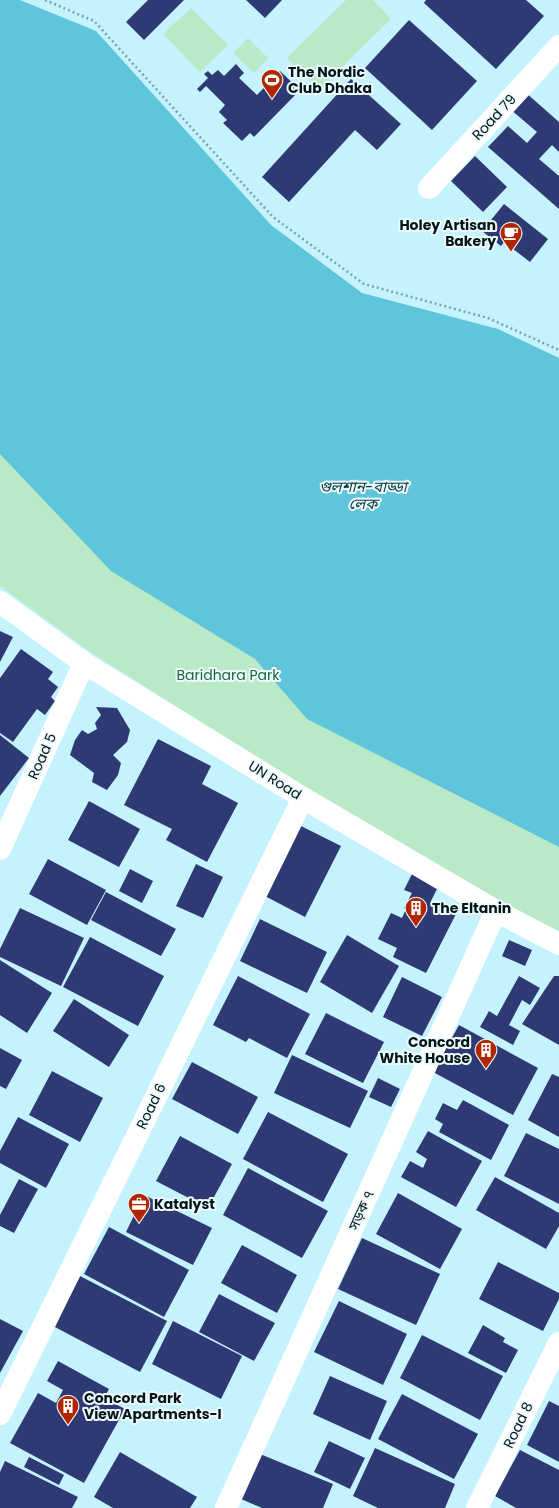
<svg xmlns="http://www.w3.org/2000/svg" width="559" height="1508" font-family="Poppins,'Noto Sans Bengali',sans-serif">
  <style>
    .green { fill: #bae9c7 }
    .water { fill: #5fc5db }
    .building { fill: #2f3973 }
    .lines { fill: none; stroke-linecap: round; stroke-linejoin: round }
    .path { stroke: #7ca1aa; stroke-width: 2.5; stroke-dasharray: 2 3; stroke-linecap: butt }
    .street { stroke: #fff; stroke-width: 22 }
    .labels { text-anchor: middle; stroke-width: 4; stroke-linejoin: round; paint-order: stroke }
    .poi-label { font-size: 14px; font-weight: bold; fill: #00161a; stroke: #eef9fc; text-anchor: start }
    .street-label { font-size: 14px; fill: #00161a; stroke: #eef9fc }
    .park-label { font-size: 14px; fill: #1a683b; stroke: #eef9fc }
    .water-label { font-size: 15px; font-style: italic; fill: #073942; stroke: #eef9fc }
  </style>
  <rect width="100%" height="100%" fill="#c4f3fe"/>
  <g class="green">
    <path d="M 346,0 L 373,0 L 391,19 L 319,90 L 287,58 Z"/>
    <path d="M 191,8 L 228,45 L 200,72 L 163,34 Z"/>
    <path d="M 248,38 L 268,58 L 254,73 L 233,53 Z"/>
    <path d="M 0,447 L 559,839 L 559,933 L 500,903 L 301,785 L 92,653 L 0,586 Z"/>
  </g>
  <path class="water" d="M 0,0 L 20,0 L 96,31 L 271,225 L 362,293 L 498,329 L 559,358 L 559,847 L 307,719 L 255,659 L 111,571 L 0,454 Z"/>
  <g class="building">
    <path d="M 148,0 L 184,0 L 144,40 L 126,22 Z"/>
    <path d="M 246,0 L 282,0 L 265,18 Z"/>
    <path d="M 426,0 L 526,0 L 544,16 L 496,69 L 424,3 Z"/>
    <path d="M 409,20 L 477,81 L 432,130 L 365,68 Z"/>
    <path d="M 236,64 L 244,73 L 239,78 L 257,95 L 280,71 L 300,90 L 254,137 L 250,133 L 242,141 L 223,123 L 227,120 L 219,112 L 225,105 L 206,86 L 200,92 L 197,89 L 208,78 L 204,74 L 208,71 L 212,75 L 218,70 L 224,76 Z"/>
    <path d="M 351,79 L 401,124 L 377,150 L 355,130 L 289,202 L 262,177 Z"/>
    <path d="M 525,92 L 559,122 L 559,152 L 552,145 L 539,159 L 559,176 L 559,209 L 488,147 L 508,126 L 527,143 L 537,132 L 510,109 Z"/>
    <path d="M 475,156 L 507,187 L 483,212 L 451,181 Z"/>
    <path d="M 504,204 L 548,239 L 530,262 L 504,242 L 501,246 L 482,231 Z"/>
    <path d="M 0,631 L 13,637 L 0,662 Z"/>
    <path d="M 21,649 L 53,672 L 48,679 L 58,687 L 51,697 L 55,701 L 45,715 L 37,709 L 13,742 L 0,733 L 0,678 Z"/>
    <path d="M 96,707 L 117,708 L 130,730 L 127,742 L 113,755 L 121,763 L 118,775 L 107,790 L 92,782 L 94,773 L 70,755 L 75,740 L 82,730 L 88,734 L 97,729 L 95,723 L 101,715 Z"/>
    <path d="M 0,735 L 29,758 L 0,796 Z"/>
    <path d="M 158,739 L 211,766 L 202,784 L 238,803 L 207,862 L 166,840 L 172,829 L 124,805 Z"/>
    <path d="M 89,801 L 140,829 L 119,867 L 68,840 Z"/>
    <path d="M 297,824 L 341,846 L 305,917 L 261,894 Z"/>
    <path d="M 48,859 L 106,890 L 87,925 L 29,894 Z"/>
    <path d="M 196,864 L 223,877 L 203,918 L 176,906 Z"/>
    <path d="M 130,869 L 153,881 L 142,903 L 119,891 Z"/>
    <path d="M 412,874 L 438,887 L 431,901 L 456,914 L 426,973 L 393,957 L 397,948 L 378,939 L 391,913 L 402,918 L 406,909 L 404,908 L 412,893 L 404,890 Z"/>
    <path d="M 106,892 L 176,929 L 161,956 L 91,920 Z"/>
    <path d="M 20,908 L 84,938 L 61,986 L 0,957 L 0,949 Z"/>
    <path d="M 260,919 L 327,952 L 307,993 L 240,961 Z"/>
    <path d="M 347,935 L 399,966 L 372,1013 L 320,982 Z"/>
    <path d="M 90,937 L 164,976 L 138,1026 L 63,987 Z"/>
    <path d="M 509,940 L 532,950 L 525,966 L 502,956 Z"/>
    <path d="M 0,960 L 52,993 L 27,1033 L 0,1015 Z"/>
    <path d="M 238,976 L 310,1014 L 287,1058 L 249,1038 L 246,1042 L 213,1025 Z"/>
    <path d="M 519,976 L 540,988 L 530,1005 L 522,1000 L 509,1025 L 520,1031 L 513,1045 L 480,1027 L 489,1011 L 497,1016 Z"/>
    <path d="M 554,976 L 559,976 L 559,1045 L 522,1024 Z"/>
    <path d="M 402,977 L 442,997 L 422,1036 L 383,1017 Z"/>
    <path d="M 74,999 L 129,1035 L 109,1067 L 53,1031 Z"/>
    <path d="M 326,1013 L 384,1042 L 363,1083 L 305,1054 Z"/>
    <path d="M 459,1025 L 538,1068 L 513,1115 L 433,1072 Z"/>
    <path d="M 0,1048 L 22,1060 L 6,1089 L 0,1086 Z"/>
    <path d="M 292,1055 L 368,1091 L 350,1128 L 274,1093 Z"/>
    <path d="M 192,1062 L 258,1097 L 238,1134 L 172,1099 Z"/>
    <path d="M 52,1071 L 103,1098 L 80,1142 L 29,1115 Z"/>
    <path d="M 552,1074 L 559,1077 L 559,1137 L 528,1120 Z"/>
    <path d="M 378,1078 L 400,1089 L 391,1107 L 369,1097 Z"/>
    <path d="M 463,1100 L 509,1125 L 491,1160 L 439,1132 L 443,1124 L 435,1119 L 443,1103 L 457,1110 Z"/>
    <path d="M 268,1112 L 348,1154 L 323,1202 L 243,1159 Z"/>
    <path d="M 18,1117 L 69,1144 L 46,1188 L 0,1163 L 0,1151 Z"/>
    <path d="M 428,1131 L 482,1161 L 456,1207 L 401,1177 L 410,1161 L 423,1168 L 427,1159 L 416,1152 Z"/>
    <path d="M 526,1133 L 559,1149 L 559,1204 L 504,1176 Z"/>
    <path d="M 180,1136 L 232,1164 L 208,1208 L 156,1181 Z"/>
    <path d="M 248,1168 L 328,1211 L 302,1258 L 223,1215 Z"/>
    <path d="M 495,1177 L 559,1213 L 559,1226 L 546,1249 L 476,1210 Z"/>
    <path d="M 19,1179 L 38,1189 L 14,1233 L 0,1226 L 0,1215 Z"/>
    <path d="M 398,1193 L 462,1229 L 440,1269 L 376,1234 Z"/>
    <path d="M 144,1195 L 212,1228 L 193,1265 L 126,1232 Z"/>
    <path d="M 109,1227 L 189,1270 L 164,1317 L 84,1274 Z"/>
    <path d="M 362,1238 L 440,1274 L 416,1325 L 338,1289 Z"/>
    <path d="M 242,1245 L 297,1275 L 277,1313 L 221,1283 Z"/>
    <path d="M 498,1262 L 559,1293 L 559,1299 L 543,1331 L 479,1299 Z"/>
    <path d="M 80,1276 L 167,1321 L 140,1372 L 53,1326 Z"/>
    <path d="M 219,1294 L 275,1323 L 254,1361 L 199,1332 Z"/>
    <path d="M 339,1301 L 407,1334 L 383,1385 L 314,1352 Z"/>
    <path d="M 0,1319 L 23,1331 L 0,1373 Z"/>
    <path d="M 173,1321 L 242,1356 L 221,1399 L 152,1364 Z"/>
    <path d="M 483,1325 L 505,1338 L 503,1342 L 518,1350 L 506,1373 L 468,1353 Z"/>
    <path d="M 422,1335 L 503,1376 L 480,1420 L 400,1378 Z"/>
    <path d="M 58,1361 L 109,1389 L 104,1398 L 125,1409 L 84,1483 L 10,1443 L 38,1393 L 56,1403 L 63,1390 L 47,1381 Z"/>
    <path d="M 330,1376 L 387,1401 L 370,1440 L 313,1414 Z"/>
    <path d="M 402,1394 L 478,1434 L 454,1479 L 378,1439 Z"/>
    <path d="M 549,1401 L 559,1406 L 559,1462 L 527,1445 Z"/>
    <path d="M 329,1441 L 365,1458 L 350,1489 L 314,1472 Z"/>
    <path d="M 375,1448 L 455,1484 L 445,1508 L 378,1508 L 353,1496 Z"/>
    <path d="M 520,1450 L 559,1470 L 559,1508 L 516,1508 L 495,1496 Z"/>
    <path d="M 120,1452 L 197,1497 L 190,1508 L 113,1508 L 94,1497 Z"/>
    <path d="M 260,1454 L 333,1484 L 323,1508 L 262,1508 L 241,1499 Z"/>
    <path d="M 29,1457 L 64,1475 L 59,1485 L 24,1467 Z"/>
    <path d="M 5,1461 L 78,1497 L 72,1508 L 0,1508 L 0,1472 Z"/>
  </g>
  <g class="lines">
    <path class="path" d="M 45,0 L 94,21 L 273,217 L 364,284 L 488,318 L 559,350"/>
    <g class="street">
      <path d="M 429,188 L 559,46"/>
      <path d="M 0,602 L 84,663 L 303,798 L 496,911 L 559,944"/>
      <path d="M 0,849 L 84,663"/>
      <path d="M 0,1414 L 303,798"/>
      <path d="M 226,1508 L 496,911"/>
      <path d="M 477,1508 L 559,1343"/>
    </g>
  </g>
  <defs>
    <g id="stadium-pin" transform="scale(1.15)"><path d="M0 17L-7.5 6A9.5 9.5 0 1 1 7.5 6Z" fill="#b12501" stroke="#eef9fc"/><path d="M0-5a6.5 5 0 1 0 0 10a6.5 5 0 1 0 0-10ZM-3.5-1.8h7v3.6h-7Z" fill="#fff"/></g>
    <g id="cafe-pin" transform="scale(1.15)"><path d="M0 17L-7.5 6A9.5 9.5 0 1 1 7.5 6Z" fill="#b12501" stroke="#eef9fc"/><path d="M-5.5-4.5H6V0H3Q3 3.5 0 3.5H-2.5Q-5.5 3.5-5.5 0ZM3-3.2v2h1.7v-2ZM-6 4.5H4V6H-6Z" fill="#fff"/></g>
    <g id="building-pin" transform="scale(1.15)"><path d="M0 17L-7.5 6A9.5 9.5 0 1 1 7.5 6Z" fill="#b12501" stroke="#eef9fc"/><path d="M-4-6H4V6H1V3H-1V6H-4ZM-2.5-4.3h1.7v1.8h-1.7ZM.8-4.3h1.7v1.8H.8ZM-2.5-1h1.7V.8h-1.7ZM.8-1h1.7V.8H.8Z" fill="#fff"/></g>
    <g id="office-pin" transform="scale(1.15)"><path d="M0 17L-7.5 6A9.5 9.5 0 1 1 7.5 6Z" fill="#b12501" stroke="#eef9fc"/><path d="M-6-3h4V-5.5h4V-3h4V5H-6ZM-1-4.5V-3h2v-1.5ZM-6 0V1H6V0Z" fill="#fff"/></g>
  </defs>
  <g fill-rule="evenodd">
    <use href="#stadium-pin" x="272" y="80"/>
    <use href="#cafe-pin" x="511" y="233"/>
    <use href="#building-pin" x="416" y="908"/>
    <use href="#building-pin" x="486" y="1050"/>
    <use href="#office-pin" x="139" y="1204"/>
    <use href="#building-pin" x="68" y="1406"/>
  </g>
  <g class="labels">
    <g class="poi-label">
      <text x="288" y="77">The Nordic<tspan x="288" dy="16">Club Dhaka</tspan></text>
      <text x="496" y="230" text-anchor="end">Holey Artisan<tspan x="496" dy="16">Bakery</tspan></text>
      <text x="432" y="913">The Eltanin</text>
      <text x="470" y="1047" text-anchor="end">Concord<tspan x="470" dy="16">White House</tspan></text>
      <text x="154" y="1209">Katalyst</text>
      <text x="84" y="1403">Concord Park<tspan x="84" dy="16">View Apartments-I</tspan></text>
    </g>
    <g class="street-label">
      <text transform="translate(494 117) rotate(-47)" y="5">Road 79</text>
      <text transform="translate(42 756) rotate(-66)" y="5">Road 5</text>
      <text transform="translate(275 780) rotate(32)" y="5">UN Road</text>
      <text transform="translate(151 1106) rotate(-64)" y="5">Road 6</text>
      <text transform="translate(361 1210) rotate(-66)" y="5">সড়ক ৭</text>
      <text transform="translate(518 1425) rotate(-64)" y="5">Road 8</text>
    </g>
    <g class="park-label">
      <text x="228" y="680">Baridhara Park</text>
    </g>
    <g class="water-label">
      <text x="363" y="492">গুলশান-বাড্ডা<tspan x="363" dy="17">লেক</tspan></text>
    </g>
  </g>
</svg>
